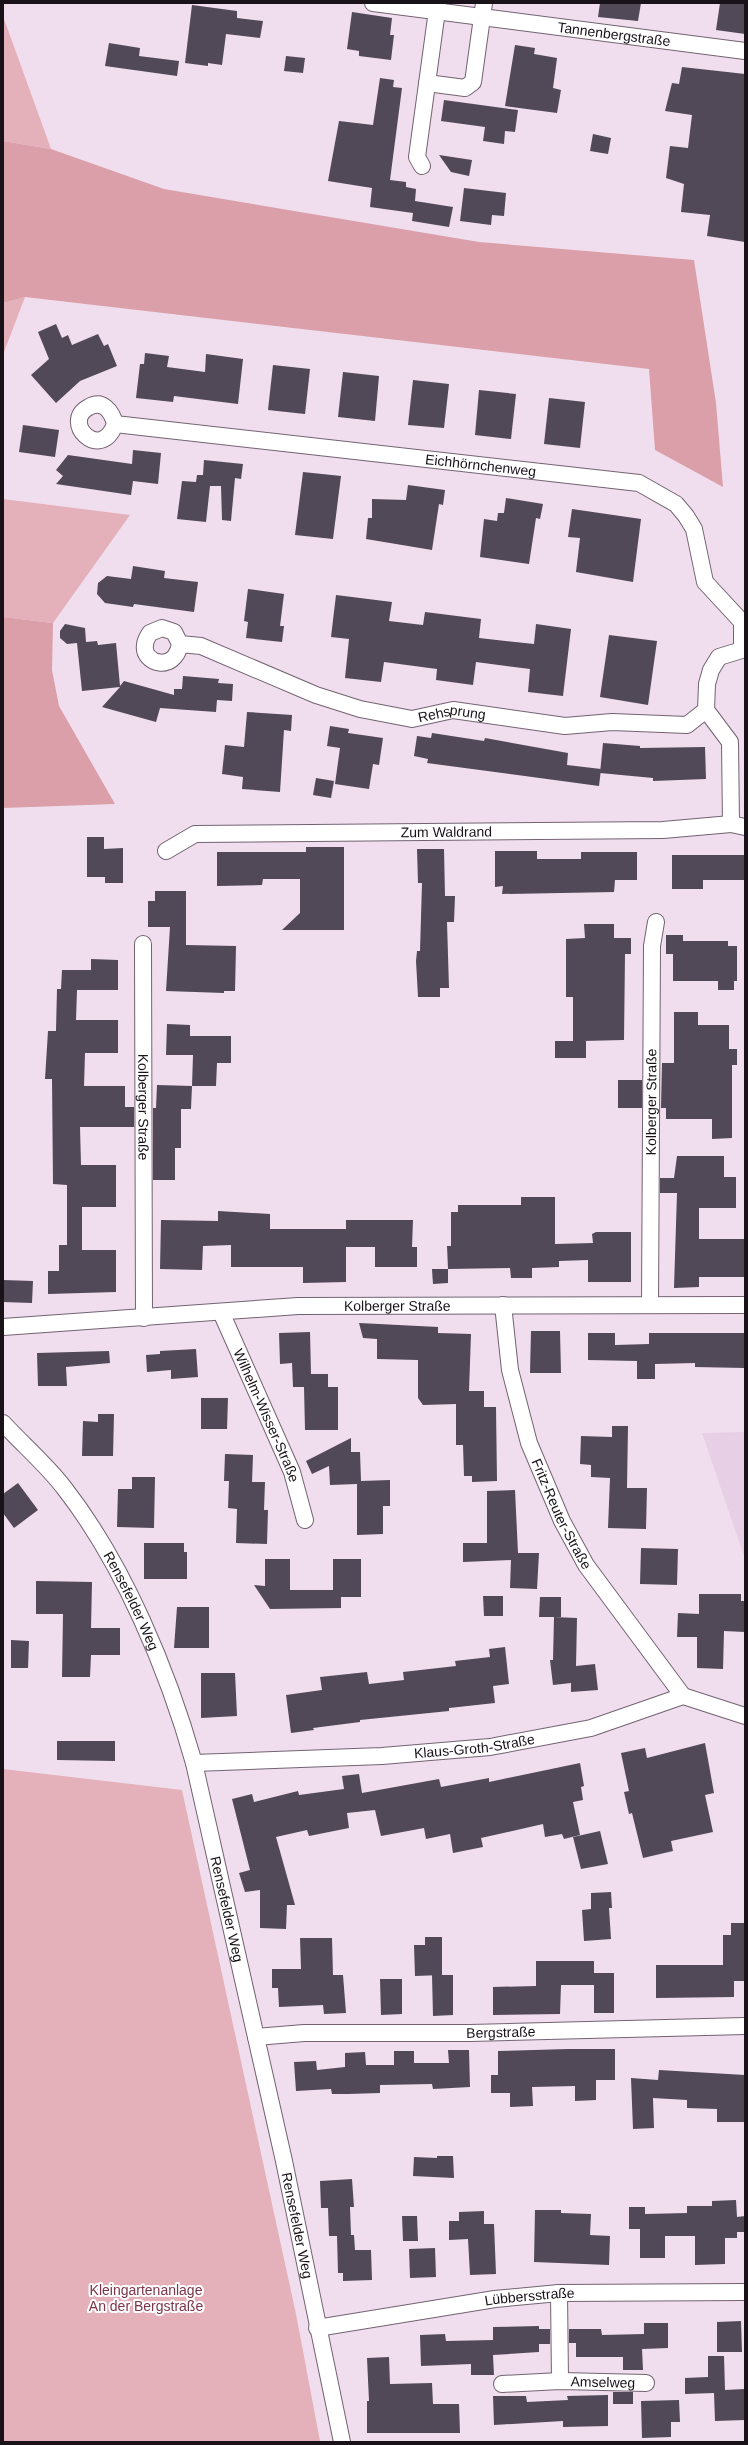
<svg xmlns="http://www.w3.org/2000/svg" width="748" height="2445" font-family="Helvetica,sans-serif">
  <style>
    .built { fill: #e7cfe5 }
    .green { fill: #e4b1ba }
    .forest { fill: #db9faa }
    .building { fill: #514858 }
    .lines { fill: none; stroke-linecap: round; stroke-linejoin: round }
    .minor-casing { stroke: #736372; stroke-width: 18 }
    .minor { stroke: #fff; stroke-width: 16 }
    .labels { text-anchor: middle; stroke-width: 4; stroke-linejoin: round; paint-order: stroke }
    .street-label { font-size: 14px; fill: #191319; stroke: #fff }
    .park-label { font-size: 14px; fill: #7d3447; stroke: #fff }
  </style>
  <rect width="100%" height="100%" fill="#f0deee"/>
  <path class="built" d="M 745,1432 L 745,1559 L 702,1433 Z"/>
  <g class="green">
    <path d="M 3,16 L 51,149 L 3,141 Z"/>
    <path d="M 25,297 L 4,352 L 3,357 L 3,303 Z"/>
    <path d="M 3,499 L 130,515 L 53,623 L 3,617 Z"/>
    <path d="M 3,1769 L 182,1790 L 296,2314 L 320,2441 L 3,2442 Z"/>
  </g>
  <g class="forest">
    <path d="M 3,141 L 51,149 L 164,189 L 479,242 L 694,260 L 716,403 L 723,487 L 655,450 L 649,369 L 25,297 L 3,303 Z"/>
    <path d="M 3,617 L 53,623 L 52,670 L 59,706 L 115,804 L 3,808 Z"/>
  </g>
  <g class="building">
    <path d="M 600,3 L 641,3 L 638,21 L 598,17 Z"/>
    <path d="M 720,3 L 745,3 L 745,34 L 716,30 Z"/>
    <path d="M 192,5 L 237,11 L 237,18 L 263,21 L 260,38 L 226,34 L 222,65 L 208,63 L 208,66 L 185,63 Z"/>
    <path d="M 352,12 L 392,18 L 390,35 L 394,35 L 391,60 L 359,56 L 359,51 L 347,49 Z"/>
    <path d="M 109,43 L 140,48 L 139,56 L 179,61 L 177,76 L 105,66 Z"/>
    <path d="M 515,45 L 535,48 L 534,54 L 557,58 L 553,88 L 561,90 L 557,113 L 505,106 Z"/>
    <path d="M 286,56 L 305,58 L 303,73 L 284,71 Z"/>
    <path d="M 682,67 L 745,74 L 745,242 L 707,236 L 710,215 L 681,212 L 684,184 L 666,178 L 670,146 L 688,148 L 692,115 L 665,111 L 672,83 L 679,84 Z"/>
    <path d="M 380,78 L 394,80 L 393,87 L 402,88 L 390,180 L 406,182 L 406,187 L 416,189 L 415,201 L 453,207 L 449,227 L 412,221 L 413,213 L 370,207 L 372,188 L 328,181 L 339,121 L 373,125 Z"/>
    <path d="M 444,100 L 518,110 L 515,132 L 505,131 L 504,144 L 483,141 L 485,127 L 441,121 Z"/>
    <path d="M 593,134 L 611,138 L 608,154 L 590,151 Z"/>
    <path d="M 439,155 L 472,160 L 469,176 L 451,172 Z"/>
    <path d="M 464,188 L 506,193 L 504,216 L 492,215 L 491,225 L 460,221 Z"/>
    <path d="M 56,324 L 62,338 L 68,335 L 72,345 L 98,334 L 104,346 L 108,344 L 117,366 L 80,381 L 56,403 L 31,375 L 49,359 L 38,332 Z"/>
    <path d="M 145,353 L 169,356 L 167,367 L 205,372 L 206,354 L 243,359 L 238,404 L 174,396 L 173,402 L 136,398 L 140,364 L 144,364 Z"/>
    <path d="M 273,365 L 310,369 L 305,414 L 268,410 Z"/>
    <path d="M 343,372 L 379,376 L 375,421 L 338,417 Z"/>
    <path d="M 413,380 L 449,384 L 444,428 L 408,425 Z"/>
    <path d="M 479,390 L 516,394 L 511,439 L 475,435 Z"/>
    <path d="M 549,398 L 585,402 L 580,448 L 544,444 Z"/>
    <path d="M 23,425 L 59,430 L 55,457 L 19,452 Z"/>
    <path d="M 133,450 L 161,453 L 158,484 L 133,481 L 131,495 L 56,484 L 63,476 L 56,470 L 68,455 L 132,464 Z"/>
    <path d="M 204,460 L 243,464 L 241,479 L 235,478 L 231,521 L 222,520 L 221,486 L 210,486 L 206,522 L 177,519 L 182,481 L 196,482 L 197,475 L 203,475 Z"/>
    <path d="M 303,472 L 341,476 L 333,539 L 295,535 Z"/>
    <path d="M 408,485 L 445,490 L 443,505 L 439,504 L 432,550 L 366,539 L 368,518 L 372,518 L 372,499 L 406,500 Z"/>
    <path d="M 506,498 L 543,504 L 540,519 L 536,518 L 529,564 L 480,557 L 484,519 L 497,521 L 498,513 L 504,513 Z"/>
    <path d="M 572,509 L 641,519 L 633,582 L 576,572 L 580,538 L 568,537 Z"/>
    <path d="M 133,566 L 165,571 L 164,578 L 198,582 L 194,612 L 134,604 L 133,607 L 105,603 L 97,594 L 98,583 L 107,576 L 131,579 Z"/>
    <path d="M 248,589 L 284,594 L 280,626 L 284,626 L 282,642 L 246,638 L 248,622 L 244,621 Z"/>
    <path d="M 336,595 L 392,602 L 389,621 L 423,625 L 425,612 L 481,619 L 479,638 L 534,644 L 536,624 L 571,629 L 563,696 L 528,692 L 530,669 L 476,662 L 473,685 L 436,680 L 437,669 L 384,662 L 381,682 L 345,678 L 349,639 L 331,637 Z"/>
    <path d="M 65,624 L 85,628 L 86,642 L 97,641 L 98,645 L 116,643 L 120,686 L 124,681 L 174,695 L 174,689 L 182,689 L 183,676 L 219,679 L 218,683 L 233,684 L 232,701 L 217,700 L 216,712 L 160,708 L 156,722 L 102,707 L 120,687 L 82,691 L 77,643 L 67,644 L 60,638 L 60,631 Z"/>
    <path d="M 609,635 L 657,641 L 648,705 L 600,697 Z"/>
    <path d="M 247,712 L 292,715 L 291,731 L 284,730 L 280,792 L 242,789 L 243,777 L 222,774 L 225,745 L 244,747 Z"/>
    <path d="M 330,726 L 349,729 L 348,733 L 383,738 L 379,765 L 373,764 L 369,789 L 335,784 L 340,748 L 327,746 Z"/>
    <path d="M 432,733 L 484,741 L 485,738 L 568,753 L 567,765 L 601,769 L 599,786 L 427,763 L 428,759 L 414,756 L 417,736 L 431,738 Z"/>
    <path d="M 603,743 L 640,746 L 640,748 L 705,747 L 706,779 L 653,781 L 653,778 L 600,773 Z"/>
    <path d="M 316,778 L 334,781 L 331,798 L 313,795 Z"/>
    <path d="M 87,837 L 104,837 L 104,849 L 123,848 L 123,883 L 105,883 L 105,877 L 87,877 Z"/>
    <path d="M 306,847 L 344,847 L 344,930 L 282,930 L 300,913 L 300,879 L 263,879 L 262,885 L 217,886 L 217,852 L 306,852 Z"/>
    <path d="M 417,849 L 444,849 L 445,896 L 455,896 L 454,922 L 447,922 L 449,988 L 440,988 L 440,997 L 418,997 L 416,961 L 417,951 L 420,951 L 422,883 L 418,883 Z"/>
    <path d="M 495,851 L 537,851 L 537,859 L 581,859 L 581,852 L 637,852 L 637,880 L 615,880 L 614,892 L 502,894 L 503,886 L 495,887 Z"/>
    <path d="M 672,855 L 745,855 L 745,880 L 703,880 L 703,889 L 672,889 Z"/>
    <path d="M 155,891 L 186,891 L 186,945 L 236,946 L 235,991 L 224,991 L 224,993 L 166,991 L 170,927 L 148,927 L 148,901 L 155,901 Z"/>
    <path d="M 584,924 L 614,924 L 614,938 L 631,938 L 631,954 L 625,954 L 624,1040 L 582,1041 L 586,1041 L 586,1058 L 555,1058 L 555,1041 L 573,1041 L 573,997 L 566,997 L 566,939 L 585,938 Z"/>
    <path d="M 666,935 L 683,935 L 683,941 L 728,941 L 728,946 L 737,946 L 737,981 L 734,981 L 734,990 L 718,990 L 718,981 L 673,981 L 673,954 L 666,954 Z"/>
    <path d="M 91,959 L 118,960 L 118,990 L 77,990 L 76,1020 L 118,1020 L 118,1053 L 85,1053 L 84,1086 L 125,1086 L 125,1107 L 134,1107 L 134,1127 L 80,1127 L 81,1165 L 116,1165 L 116,1207 L 82,1207 L 82,1250 L 116,1250 L 116,1292 L 48,1294 L 48,1271 L 59,1271 L 59,1245 L 67,1245 L 67,1185 L 53,1184 L 52,1079 L 45,1079 L 48,1031 L 56,1031 L 57,989 L 61,989 L 62,970 L 91,970 Z"/>
    <path d="M 674,1012 L 698,1012 L 698,1025 L 729,1025 L 729,1049 L 737,1049 L 737,1065 L 732,1065 L 732,1138 L 712,1139 L 712,1119 L 666,1119 L 666,1108 L 661,1108 L 662,1063 L 674,1063 Z"/>
    <path d="M 167,1024 L 190,1025 L 190,1036 L 231,1036 L 231,1063 L 217,1063 L 216,1086 L 192,1086 L 193,1055 L 166,1055 Z"/>
    <rect x="618" y="1080" width="24" height="28"/>
    <path d="M 157,1085 L 192,1086 L 191,1109 L 181,1109 L 181,1148 L 175,1148 L 175,1180 L 153,1180 L 153,1108 L 156,1108 Z"/>
    <path d="M 677,1156 L 724,1156 L 724,1177 L 736,1177 L 736,1208 L 699,1208 L 699,1239 L 744,1239 L 744,1277 L 699,1277 L 699,1287 L 674,1288 L 677,1193 L 660,1193 L 660,1178 L 674,1178 Z"/>
    <path d="M 521,1197 L 555,1197 L 555,1244 L 593,1243 L 592,1234 L 596,1232 L 631,1232 L 631,1282 L 588,1282 L 588,1260 L 559,1261 L 559,1267 L 532,1268 L 532,1278 L 511,1278 L 510,1268 L 448,1269 L 447,1246 L 451,1246 L 451,1212 L 458,1212 L 458,1205 L 521,1205 Z"/>
    <path d="M 218,1211 L 270,1214 L 270,1229 L 346,1229 L 346,1220 L 413,1220 L 412,1247 L 417,1247 L 417,1267 L 375,1267 L 375,1247 L 346,1247 L 346,1282 L 303,1283 L 303,1267 L 231,1267 L 231,1245 L 203,1246 L 202,1270 L 160,1269 L 161,1220 L 218,1221 Z"/>
    <path d="M 432,1269 L 448,1269 L 448,1283 L 433,1284 Z"/>
    <path d="M 3,1280 L 33,1281 L 32,1303 L 3,1302 Z"/>
    <path d="M 359,1323 L 438,1327 L 438,1333 L 471,1334 L 469,1391 L 484,1391 L 484,1407 L 496,1407 L 497,1481 L 472,1482 L 472,1476 L 464,1476 L 463,1445 L 456,1445 L 456,1404 L 423,1405 L 418,1398 L 418,1360 L 377,1359 L 377,1339 L 363,1338 Z"/>
    <path d="M 531,1331 L 560,1331 L 561,1373 L 530,1373 Z"/>
    <path d="M 310,1332 L 311,1374 L 328,1374 L 328,1387 L 338,1387 L 338,1430 L 305,1430 L 304,1387 L 293,1387 L 292,1363 L 280,1364 L 279,1333 Z"/>
    <path d="M 588,1333 L 615,1333 L 615,1345 L 649,1344 L 649,1333 L 744,1333 L 745,1368 L 695,1367 L 695,1363 L 655,1364 L 655,1379 L 637,1379 L 637,1361 L 588,1360 Z"/>
    <path d="M 196,1349 L 198,1377 L 171,1379 L 171,1370 L 147,1372 L 146,1355 L 160,1354 L 160,1351 Z"/>
    <path d="M 109,1351 L 110,1363 L 66,1367 L 67,1386 L 38,1386 L 37,1353 Z"/>
    <path d="M 201,1398 L 228,1398 L 227,1429 L 201,1429 Z"/>
    <path d="M 98,1414 L 114,1414 L 113,1456 L 82,1456 L 83,1421 L 98,1422 Z"/>
    <path d="M 612,1426 L 628,1426 L 627,1488 L 647,1488 L 646,1529 L 608,1528 L 610,1478 L 591,1477 L 591,1465 L 580,1464 L 581,1436 L 612,1437 Z"/>
    <path d="M 351,1438 L 351,1452 L 360,1452 L 361,1481 L 390,1480 L 390,1506 L 383,1506 L 383,1534 L 357,1535 L 357,1484 L 330,1485 L 329,1466 L 312,1474 L 306,1461 Z"/>
    <path d="M 225,1454 L 253,1455 L 252,1482 L 265,1482 L 264,1510 L 268,1510 L 267,1544 L 236,1543 L 237,1509 L 228,1508 L 229,1481 L 224,1481 Z"/>
    <path d="M 132,1477 L 155,1477 L 154,1528 L 117,1527 L 118,1489 L 132,1489 Z"/>
    <path d="M 18,1483 L 38,1510 L 14,1528 L 3,1513 L 3,1494 Z"/>
    <path d="M 515,1490 L 518,1553 L 539,1553 L 537,1589 L 510,1588 L 511,1560 L 463,1562 L 463,1543 L 487,1543 L 487,1491 Z"/>
    <path d="M 144,1543 L 184,1543 L 184,1552 L 187,1552 L 187,1579 L 144,1579 Z"/>
    <path d="M 641,1548 L 678,1549 L 677,1585 L 640,1584 Z"/>
    <path d="M 265,1559 L 290,1559 L 290,1590 L 333,1590 L 333,1559 L 361,1559 L 361,1597 L 341,1597 L 341,1608 L 270,1609 L 254,1585 L 265,1586 Z"/>
    <path d="M 36,1581 L 92,1582 L 91,1628 L 120,1628 L 120,1655 L 91,1655 L 90,1677 L 62,1677 L 63,1614 L 36,1614 Z"/>
    <path d="M 699,1594 L 741,1594 L 741,1601 L 745,1601 L 745,1632 L 724,1631 L 723,1669 L 697,1668 L 697,1637 L 677,1637 L 678,1613 L 699,1614 Z"/>
    <path d="M 483,1596 L 503,1596 L 503,1616 L 484,1616 Z"/>
    <path d="M 540,1597 L 561,1597 L 561,1617 L 539,1617 Z"/>
    <path d="M 177,1607 L 209,1607 L 209,1648 L 174,1648 Z"/>
    <path d="M 554,1617 L 577,1618 L 576,1666 L 595,1664 L 598,1690 L 571,1692 L 571,1683 L 553,1685 L 550,1660 L 553,1660 Z"/>
    <path d="M 11,1640 L 29,1641 L 28,1668 L 11,1668 Z"/>
    <path d="M 505,1647 L 509,1684 L 493,1686 L 495,1703 L 449,1708 L 449,1711 L 360,1720 L 360,1722 L 313,1728 L 314,1730 L 291,1733 L 286,1695 L 322,1690 L 320,1677 L 367,1672 L 369,1684 L 404,1680 L 403,1672 L 456,1666 L 455,1661 L 490,1657 L 489,1649 Z"/>
    <path d="M 201,1673 L 235,1673 L 237,1716 L 201,1718 Z"/>
    <path d="M 57,1741 L 115,1741 L 115,1761 L 57,1760 Z"/>
    <path d="M 705,1743 L 714,1793 L 705,1795 L 713,1832 L 671,1841 L 673,1851 L 643,1858 L 632,1813 L 629,1814 L 624,1792 L 629,1791 L 621,1753 L 645,1748 L 647,1758 Z"/>
    <path d="M 580,1763 L 584,1786 L 581,1787 L 583,1800 L 573,1802 L 580,1835 L 564,1839 L 562,1834 L 545,1837 L 543,1824 L 481,1838 L 483,1847 L 453,1853 L 450,1834 L 426,1839 L 424,1828 L 381,1836 L 375,1810 L 347,1813 L 349,1828 L 309,1836 L 307,1830 L 276,1837 L 295,1905 L 287,1905 L 286,1929 L 260,1928 L 260,1890 L 245,1892 L 239,1873 L 250,1870 L 232,1799 L 252,1794 L 254,1802 L 298,1791 L 299,1795 L 344,1789 L 342,1776 L 359,1774 L 362,1793 L 439,1779 L 441,1787 L 489,1778 L 489,1782 Z"/>
    <path d="M 600,1831 L 608,1864 L 581,1869 L 573,1837 Z"/>
    <path d="M 611,1892 L 612,1908 L 609,1908 L 611,1939 L 584,1941 L 582,1910 L 591,1909 L 591,1893 Z"/>
    <path d="M 731,1923 L 745,1923 L 745,1981 L 734,1981 L 734,1997 L 656,1998 L 656,1965 L 723,1965 L 723,1935 L 731,1935 Z"/>
    <path d="M 425,1937 L 442,1937 L 442,1975 L 415,1976 L 414,1945 L 425,1945 Z"/>
    <path d="M 300,1938 L 332,1938 L 333,1975 L 343,1975 L 346,2013 L 324,2014 L 323,2005 L 279,2007 L 278,1988 L 272,1988 L 272,1969 L 301,1969 Z"/>
    <path d="M 536,1961 L 594,1961 L 594,1985 L 561,1985 L 560,2014 L 493,2015 L 493,1987 L 536,1986 Z"/>
    <rect x="594" y="1973" width="20" height="40"/>
    <path d="M 432,1975 L 453,1975 L 453,2015 L 433,2016 Z"/>
    <path d="M 380,1979 L 402,1979 L 402,2014 L 381,2015 Z"/>
    <path d="M 568,2049 L 615,2049 L 615,2080 L 596,2080 L 596,2100 L 575,2101 L 575,2086 L 532,2087 L 533,2106 L 510,2107 L 510,2093 L 491,2093 L 491,2075 L 498,2075 L 498,2051 Z"/>
    <path d="M 448,2050 L 469,2050 L 470,2087 L 433,2089 L 432,2084 L 380,2085 L 380,2093 L 348,2094 L 332,2094 L 331,2089 L 296,2091 L 294,2062 L 316,2061 L 317,2070 L 345,2067 L 345,2053 L 365,2052 L 366,2065 L 394,2065 L 394,2051 L 414,2051 L 414,2063 L 449,2063 Z"/>
    <path d="M 659,2070 L 745,2075 L 745,2122 L 717,2122 L 717,2109 L 687,2108 L 687,2100 L 653,2098 L 654,2128 L 633,2129 L 631,2078 L 658,2080 Z"/>
    <path d="M 437,2156 L 453,2156 L 454,2178 L 413,2176 L 414,2157 L 437,2158 Z"/>
    <path d="M 352,2179 L 354,2207 L 350,2207 L 351,2235 L 354,2235 L 355,2250 L 371,2250 L 372,2280 L 343,2281 L 343,2273 L 338,2273 L 337,2236 L 329,2236 L 328,2208 L 321,2208 L 320,2181 Z"/>
    <path d="M 736,2200 L 737,2217 L 745,2216 L 745,2232 L 737,2232 L 737,2238 L 725,2238 L 725,2264 L 695,2265 L 695,2236 L 665,2236 L 665,2258 L 640,2258 L 640,2229 L 629,2229 L 629,2207 L 645,2207 L 645,2214 L 687,2213 L 687,2206 L 712,2206 L 712,2201 Z"/>
    <path d="M 535,2210 L 561,2210 L 561,2213 L 591,2214 L 590,2235 L 610,2236 L 609,2265 L 534,2262 Z"/>
    <path d="M 484,2211 L 484,2224 L 494,2224 L 496,2274 L 470,2275 L 468,2239 L 449,2240 L 449,2221 L 459,2221 L 459,2212 Z"/>
    <path d="M 402,2216 L 417,2216 L 418,2241 L 403,2241 Z"/>
    <path d="M 435,2248 L 436,2277 L 410,2278 L 409,2249 Z"/>
    <path d="M 741,2321 L 742,2352 L 717,2352 L 717,2322 Z"/>
    <path d="M 644,2323 L 668,2323 L 668,2348 L 642,2349 L 643,2370 L 623,2370 L 623,2357 L 576,2357 L 576,2343 L 569,2343 L 569,2329 L 601,2329 L 602,2335 L 644,2334 Z"/>
    <path d="M 539,2326 L 539,2329 L 550,2329 L 550,2344 L 539,2344 L 539,2352 L 493,2355 L 494,2375 L 471,2375 L 471,2364 L 421,2366 L 420,2335 L 445,2334 L 446,2341 L 493,2340 L 493,2327 Z"/>
    <path d="M 708,2356 L 724,2356 L 725,2390 L 744,2389 L 745,2420 L 715,2421 L 714,2393 L 685,2394 L 685,2378 L 708,2377 Z"/>
    <path d="M 389,2357 L 390,2384 L 432,2383 L 433,2404 L 459,2404 L 460,2433 L 367,2433 L 367,2401 L 369,2401 L 367,2358 Z"/>
    <rect x="613" y="2392" width="20" height="12"/>
    <path d="M 608,2395 L 608,2426 L 563,2427 L 563,2421 L 494,2425 L 493,2396 L 526,2396 L 527,2402 L 568,2400 L 567,2396 Z"/>
    <path d="M 679,2400 L 680,2422 L 671,2422 L 671,2437 L 642,2438 L 641,2401 Z"/>
  </g>
  <g class="lines">
    <g class="minor-casing">
      <g id="minor">
        <path id="s1" d="M 373,3 L 745,51"/>
        <path d="M 427,83 L 465,88 L 473,82 L 484,3"/>
        <path d="M 422,166 L 417,157 L 438,3"/>
        <path id="s2" d="M 115,424 C 101,463 60,422 89,407 C 103,399 112,412 115,424 L 639,483 L 676,504 L 686,516 L 694,529 L 705,582 L 742,622 L 742,649"/>
        <path id="s3" d="M 180,644 C 175,673 142,664 145,645 C 145,641 148,636 150,633 L 162,628 L 174,632 L 180,644 L 201,646 L 316,695 L 360,709 L 412,719 L 453,710 L 565,726 L 612,722 L 687,725 L 706,710"/>
        <path d="M 745,649 L 719,657 L 711,670 L 707,684 L 706,710 L 730,742 L 731,824 L 745,827"/>
        <path id="s4" d="M 166,851 L 195,834 L 663,830 L 731,824"/>
        <path id="s5" d="M 143,944 L 144,1318"/>
        <path id="s6" d="M 503,1305 L 510,1370 L 529,1443 L 562,1521 L 586,1565 L 683,1696"/>
        <path id="s7" d="M 650,1305 L 652,946 L 656,922"/>
        <path id="s8" d="M 221,1312 L 292,1472 L 305,1520"/>
        <path id="s9" d="M 3,1327 L 298,1306 L 745,1305"/>
        <path id="s10" d="M 3,1423 C 23,1445 47,1465 65,1489 C 124,1565 168,1671 194,1763 L 284,2161 L 342,2442"/>
        <path id="s11" d="M 194,1763 L 382,1756 L 490,1747 L 591,1728 L 683,1696 L 745,1716"/>
        <path id="s12" d="M 256,2037 L 304,2033 L 470,2033 L 745,2026"/>
        <path d="M 559,2293 L 560,2381"/>
        <path id="s13" d="M 317,2328 L 495,2299 L 559,2293 L 745,2292"/>
        <path id="s14" d="M 502,2384 L 560,2381 L 646,2383"/>
      </g>
    </g>
    <use href="#minor" class="minor"/>
  </g>
  <g class="labels">
    <g class="street-label">
      <text dy="5" stroke="none"><textPath href="#s1" startOffset="243">Tannenbergstraße</textPath></text>
      <text dy="5" stroke="none"><textPath href="#s2" startOffset="478">Eichhörnchenweg</textPath></text>
      <text dy="5" stroke="none"><textPath href="#s3" startOffset="394">Rehsprung</textPath></text>
      <text dy="5" stroke="none"><textPath href="#s4" startOffset="285">Zum Waldrand</textPath></text>
      <text dy="5" stroke="none"><textPath href="#s7" startOffset="203">Kolberger Straße</textPath></text>
      <text dy="5" stroke="none"><textPath href="#s5" startOffset="163">Kolberger Straße</textPath></text>
      <text dy="5" stroke="none"><textPath href="#s9" startOffset="395">Kolberger Straße</textPath></text>
      <text dy="5" stroke="none"><textPath href="#s8" startOffset="113">Wilhelm-Wisser-Straße</textPath></text>
      <text dy="5" stroke="none"><textPath href="#s6" startOffset="219">Fritz-Reuter-Straße</textPath></text>
      <text dy="5" stroke="none"><textPath href="#s10" startOffset="221">Rensefelder Weg</textPath></text>
      <text dy="5" stroke="none"><textPath href="#s11" startOffset="281">Klaus-Groth-Straße</textPath></text>
      <text dy="5" stroke="none"><textPath href="#s10" startOffset="545">Rensefelder Weg</textPath></text>
      <text dy="5" stroke="none"><textPath href="#s12" startOffset="245">Bergstraße</textPath></text>
      <text dy="5" stroke="none"><textPath href="#s10" startOffset="869">Rensefelder Weg</textPath></text>
      <text dy="5" stroke="none"><textPath href="#s13" startOffset="215">Lübbersstraße</textPath></text>
      <text dy="5" stroke="none"><textPath href="#s14" startOffset="101">Amselweg</textPath></text>
    </g>
    <g class="park-label">
      <text x="146" y="2295">Kleingartenanlage<tspan x="146" dy="16">An der Bergstraße</tspan></text>
    </g>
  </g>
  <rect width="748" height="2445" fill="none" stroke="#191319" stroke-width="8"/>
</svg>
